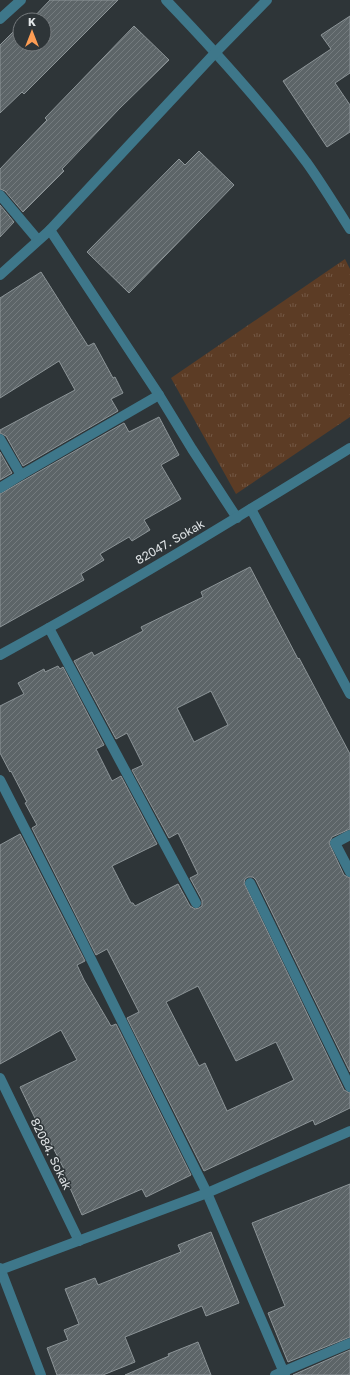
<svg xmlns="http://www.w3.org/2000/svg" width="350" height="1375" font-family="'Golos Text',sans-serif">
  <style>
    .park { fill: url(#park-tufts) }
    .building { fill: url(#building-hatch); stroke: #8d9598; fill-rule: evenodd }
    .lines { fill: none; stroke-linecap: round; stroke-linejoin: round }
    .minor { stroke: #3e778a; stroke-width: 10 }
    .labels { text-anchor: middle; stroke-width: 3; stroke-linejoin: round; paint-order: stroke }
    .street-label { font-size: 12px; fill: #e1e5e7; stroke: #2e3538 }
  </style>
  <defs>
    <pattern id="park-tufts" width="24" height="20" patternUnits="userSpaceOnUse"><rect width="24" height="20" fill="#5c3c25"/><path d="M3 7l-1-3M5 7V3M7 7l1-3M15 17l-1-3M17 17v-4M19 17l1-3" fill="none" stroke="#735845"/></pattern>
    <pattern id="building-hatch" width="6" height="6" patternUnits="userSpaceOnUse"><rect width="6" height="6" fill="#5d6568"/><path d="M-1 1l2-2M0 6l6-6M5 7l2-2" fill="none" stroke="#747b7e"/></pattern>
  </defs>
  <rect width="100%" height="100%" fill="#2e3538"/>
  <path class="park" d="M 345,259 L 350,269 L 350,417 L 236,494 L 171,378 Z"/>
  <g class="building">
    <path d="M 50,0 L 118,0 L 24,94 L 22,92 L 0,113 L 0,45 L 20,25 L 20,44 L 44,44 L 44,20 L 31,20 Z"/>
    <path d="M 350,16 L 350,73 L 335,83 L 350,105 L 350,132 L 327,147 L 283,81 L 331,49 L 321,35 Z"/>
    <path d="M 134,26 L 169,60 L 119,109 L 62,169 L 64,171 L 23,212 L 5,191 L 0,189 L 0,169 L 47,120 L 45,118 Z"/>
    <path d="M 199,151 L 234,185 L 129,293 L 87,252 L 179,159 L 185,165 Z"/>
    <path d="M 0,205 L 14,222 L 0,237 Z"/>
    <path d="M 41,272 L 88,346 L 94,343 L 113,378 L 115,377 L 123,393 L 111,399 L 118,411 L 23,466 L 6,436 L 0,433 L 0,430 L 75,390 L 59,361 L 0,398 L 0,298 Z"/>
    <path d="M 159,417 L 179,455 L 161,465 L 181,499 L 144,520 L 150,530 L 132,541 L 129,537 L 100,554 L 104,560 L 81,574 L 84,580 L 0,627 L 0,494 L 124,423 L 129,432 Z"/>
    <path d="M 0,452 L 12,473 L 0,480 Z"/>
    <path d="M 250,567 L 298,659 L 299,658 L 350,754 L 350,829 L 332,837 L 329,843 L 344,875 L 350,878 L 350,1072 L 256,880 L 253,877 L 248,877 L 245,879 L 244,883 L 344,1090 L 350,1093 L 350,1108 L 315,1125 L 313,1120 L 204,1171 L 127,1018 L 139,1012 L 107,949 L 96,955 L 32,828 L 37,825 L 25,803 L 27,802 L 11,771 L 10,772 L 0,753 L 0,706 L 24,694 L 18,683 L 44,669 L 45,672 L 58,666 L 60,669 L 63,667 L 104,745 L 96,749 L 112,781 L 121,776 L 157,844 L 112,866 L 131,903 L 133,903 L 135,906 L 178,884 L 190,906 L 195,909 L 199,908 L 202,906 L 202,900 L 190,878 L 198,874 L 178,833 L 169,838 L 132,770 L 143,765 L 127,733 L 116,739 L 74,661 L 92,652 L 94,656 L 143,631 L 141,627 L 203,597 L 201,592 ZM 211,691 L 228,725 L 194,742 L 177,708 ZM 198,986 L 236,1061 L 276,1042 L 294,1080 L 227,1111 L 205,1063 L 199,1066 L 166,1002 Z"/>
    <path d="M 20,834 L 85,961 L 77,965 L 84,980 L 111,1026 L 116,1024 L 191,1175 L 146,1197 L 142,1189 L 82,1215 L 63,1172 L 65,1171 L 48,1138 L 45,1139 L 20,1087 L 77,1060 L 61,1030 L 0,1064 L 0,845 Z"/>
    <path d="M 350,1184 L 350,1337 L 288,1362 L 268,1313 L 285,1306 L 252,1223 Z"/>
    <path d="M 211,1232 L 239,1303 L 206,1316 L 202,1306 L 125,1337 L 135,1362 L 103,1375 L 57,1375 L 47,1348 L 68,1340 L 64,1330 L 79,1324 L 65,1289 L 95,1278 L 98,1285 L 181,1252 L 178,1245 Z"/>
    <path d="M 198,1342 L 211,1375 L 125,1375 L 169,1356 L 168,1354 Z"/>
    <path d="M 350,1350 L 350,1375 L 293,1375 Z"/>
  </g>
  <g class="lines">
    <g class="minor">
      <path d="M 166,0 C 216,52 264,105 307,163 C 322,184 336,207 350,229"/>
      <path d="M 0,19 L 21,0"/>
      <path d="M 0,195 L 38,240"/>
      <path d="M 50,230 L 159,395 L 192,449 L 237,518"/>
      <path d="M 0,275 L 50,230 L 216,52 L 267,0"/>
      <path d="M 0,439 L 21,475"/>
      <path d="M 0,488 L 21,475 L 159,395"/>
      <path d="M 251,509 L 350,694"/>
      <path d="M 49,628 L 196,903"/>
      <path d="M 0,655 C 119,590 235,519 350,448"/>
      <path d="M 0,780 L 82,941 L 207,1193 L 285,1375"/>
      <path d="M 350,835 L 335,843 L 350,872"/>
      <path d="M 250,883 L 350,1087"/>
      <path d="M 0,1078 L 79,1241"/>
      <path d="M 0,1268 L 41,1375"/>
      <path d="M 0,1270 L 207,1193 L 350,1131"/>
      <path d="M 275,1375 L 350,1343"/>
    </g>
  </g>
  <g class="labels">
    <g class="street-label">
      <text transform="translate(170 542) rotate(-30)" y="4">82047. Sokak</text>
      <text transform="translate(51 1154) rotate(64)" y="4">82084. Sokak</text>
    </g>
  </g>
  <g transform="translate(32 32)"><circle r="19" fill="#2e3538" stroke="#767b7e"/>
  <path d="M0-3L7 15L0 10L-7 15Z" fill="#fd9d54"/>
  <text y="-6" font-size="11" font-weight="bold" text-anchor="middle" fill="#e1e5e7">K</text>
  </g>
</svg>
